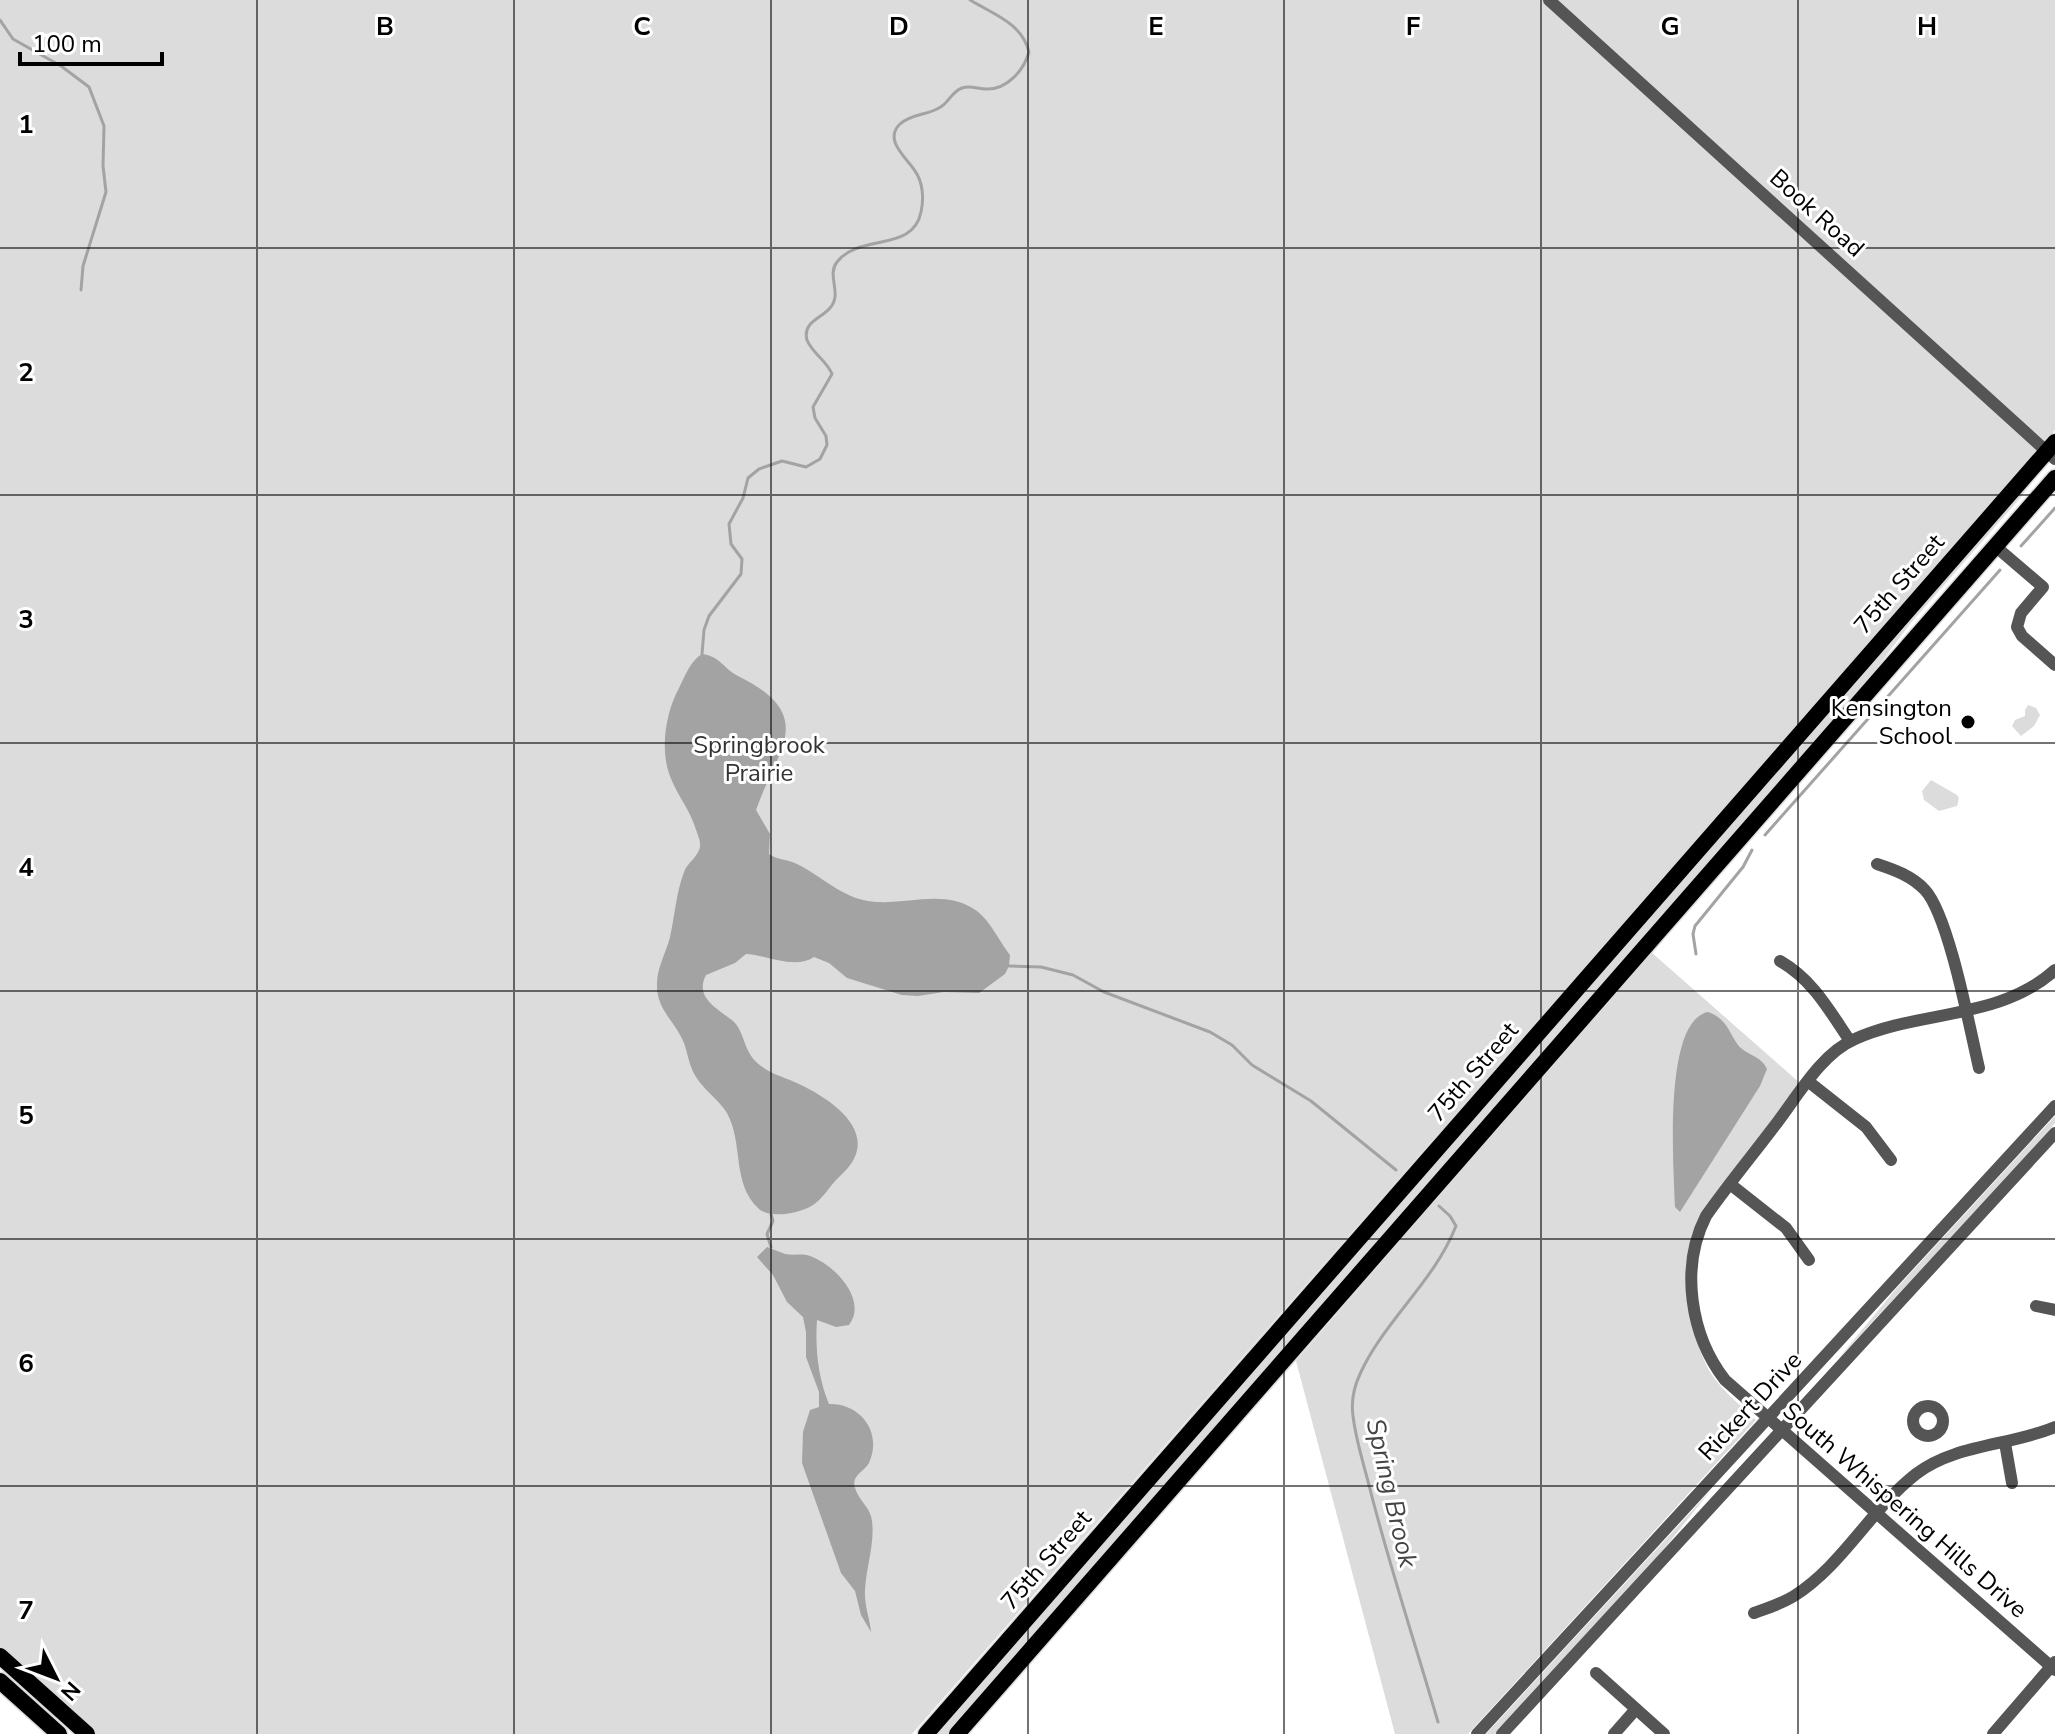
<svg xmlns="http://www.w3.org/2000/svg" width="2055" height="1734" font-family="'Nunito Sans',sans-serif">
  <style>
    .green { fill: #dcdcdc }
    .water { fill: #a3a3a3 }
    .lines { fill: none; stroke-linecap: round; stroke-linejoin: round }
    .stream { stroke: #a3a3a3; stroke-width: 3 }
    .major-casing { stroke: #dbdbdb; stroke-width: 19 }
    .minor { stroke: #555; stroke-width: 12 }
    .major { stroke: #000; stroke-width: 16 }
    .grid { fill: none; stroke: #000; stroke-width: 2; stroke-opacity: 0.55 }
    .poi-dot { fill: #000; stroke: #fff; stroke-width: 3 }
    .labels { text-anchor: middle; stroke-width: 6; stroke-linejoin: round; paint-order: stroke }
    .street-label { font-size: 24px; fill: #000; stroke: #fff }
    .poi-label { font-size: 24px; fill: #000; stroke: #fff; text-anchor: end }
    .park-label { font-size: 24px; fill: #333; stroke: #fff }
    .water-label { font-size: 26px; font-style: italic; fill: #444; stroke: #fff }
    .grid-label { font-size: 26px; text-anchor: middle; font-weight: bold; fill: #000; stroke: #fff; stroke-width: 6; stroke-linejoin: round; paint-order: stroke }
  </style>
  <rect width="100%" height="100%" fill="#fff"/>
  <g class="green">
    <path d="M 0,0 L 2055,0 L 2055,430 L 912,1734 L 96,1734 L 0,1648 Z"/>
    <path d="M 2035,477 L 2021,497 L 1910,624 L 1852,701 L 950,1734 L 933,1734 Z"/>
    <path d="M 2028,705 L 2036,708 L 2040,715 L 2034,726 L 2021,736 L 2012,726 L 2015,720 L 2025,716 L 2025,710 Z"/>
    <path d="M 1931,780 L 1957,795 L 1959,798 L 1957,806 L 1939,811 L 1924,800 L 1922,791 Z"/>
    <path d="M 1651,952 L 1801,1084 L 1692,1234 C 1681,1272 1690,1341 1712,1375 C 1724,1392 1741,1406 1756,1420 L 1468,1734 L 1395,1734 L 1296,1361 Z"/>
    <path d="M 2055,1116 L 2055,1123 L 2036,1146 L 1838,1359 L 1895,1290 Z"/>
    <path d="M 1712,1489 L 1651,1565 L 1496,1734 L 1486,1734 Z"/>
  </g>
  <g class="water">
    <path d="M 702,654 C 720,656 724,669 738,676 C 819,716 777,749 756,810 L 770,834 L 769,854 C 777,860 788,859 797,864 C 821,876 842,897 868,901 C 905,907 943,887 977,911 C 991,922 999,941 1010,955 L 1009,966 L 1005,974 L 979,993 L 944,992 L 918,996 L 902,995 L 847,978 L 829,963 L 814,957 C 795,970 767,955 746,954 L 735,963 L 706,975 C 694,998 718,1009 733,1021 C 746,1033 742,1052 761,1066 C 773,1075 787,1078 799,1084 C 837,1102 884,1137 840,1176 C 828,1187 821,1204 805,1209 C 793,1214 769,1218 759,1209 C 731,1183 744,1144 727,1113 C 719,1100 704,1090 696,1077 C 689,1066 688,1054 684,1043 C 675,1021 656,1009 657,984 C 657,967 666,953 670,937 C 675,915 676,893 684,872 C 687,863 698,857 700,847 C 701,840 696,831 694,824 C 688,808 679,797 672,781 C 659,753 665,714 679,688 C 685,676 691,660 702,654 Z"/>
    <path d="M 1708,1012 C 1727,1019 1728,1031 1738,1045 C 1747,1056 1761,1055 1767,1069 L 1760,1086 L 1680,1212 L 1675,1207 C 1674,1171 1662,1021 1708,1012 Z"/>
    <path d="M 767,1247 C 773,1249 779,1252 785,1254 C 794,1256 802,1253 810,1256 C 835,1265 868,1300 849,1325 L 836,1327 L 817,1320 C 815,1348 818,1378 829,1404 C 860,1403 883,1432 869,1463 C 864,1472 851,1475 855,1488 C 859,1501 871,1508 872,1521 C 875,1543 866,1568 865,1590 C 864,1605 870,1619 871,1632 L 861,1615 L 855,1591 L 841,1573 L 802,1463 L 803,1432 L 810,1410 L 819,1407 L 819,1392 L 806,1357 L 806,1332 L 803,1317 L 787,1302 L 773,1275 L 757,1257 Z"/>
  </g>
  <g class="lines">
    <g class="stream">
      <path d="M 0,20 L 13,39 L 61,66 L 89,87 L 104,126 L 103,166 L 106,192 L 83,266 L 81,290"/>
      <path d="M 2021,546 L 2055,508"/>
      <path d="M 702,654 L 704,630 L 709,616 L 741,574 L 742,559 L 731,544 L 729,524 L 743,498 L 748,478 L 759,469 L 782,461 L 806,467 L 820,459 L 827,445 L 826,436 L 815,418 L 813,407 L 832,374 C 827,361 812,353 807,340 C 802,322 822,318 830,308 C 843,293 826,276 837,262 C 859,233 913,253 921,212 C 924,199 923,182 915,171 C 907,158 883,140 900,124 C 911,114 927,115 939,108 C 949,103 951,92 962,88 C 970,85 978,89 986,89 C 1007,90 1024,70 1029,52 C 1022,23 993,14 970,0"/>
      <path d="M 1765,835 L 2000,570"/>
      <path d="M 1696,954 L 1693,934 L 1695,926 L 1743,867 L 1752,850"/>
      <path d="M 1009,966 L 1041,967 L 1073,975 L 1104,992 L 1210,1032 L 1232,1045 L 1252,1065 L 1311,1101 L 1396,1170"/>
      <path d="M 771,1247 L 767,1234 L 773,1221 L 771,1214"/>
      <path d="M 1438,1722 C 1416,1646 1391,1571 1371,1493 C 1365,1468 1356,1442 1353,1416 C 1351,1402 1354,1387 1360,1374 C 1384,1321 1434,1282 1456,1226 L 1450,1216 L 1439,1206"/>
    </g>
    <g class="major-casing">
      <g id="major">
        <path d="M 0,1656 L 87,1734"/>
        <path d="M 0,1681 L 59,1734"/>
        <path d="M 926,1734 L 2055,442"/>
        <path d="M 957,1734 L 2055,478"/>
      </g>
    </g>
    <g class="minor">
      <path d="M 1549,0 L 2055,459"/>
      <path d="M 1995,546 L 2043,587 L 2021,613 L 2017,627 L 2022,636 L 2055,665"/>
      <path d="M 1877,864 C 1895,870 1912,876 1925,890 C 1949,916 1970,1030 1979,1068"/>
      <path d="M 1780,961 C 1813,980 1829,1010 1850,1041"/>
      <path d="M 2055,970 C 2000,1020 1919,1010 1855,1039 C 1820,1054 1796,1099 1773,1128 C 1751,1157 1727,1186 1706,1216 C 1680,1267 1690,1335 1725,1380 L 2055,1670"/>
      <path d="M 1809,1082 L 1866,1127 L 1891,1160"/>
      <path d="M 1730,1184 L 1786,1228 L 1809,1260"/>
      <path d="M 2036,1306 L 2055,1310"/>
      <circle cx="1928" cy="1421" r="15"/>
      <path d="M 2005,1443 L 2012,1483"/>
      <path d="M 1754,1613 C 1768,1608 1781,1604 1794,1596 C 1843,1565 1870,1510 1916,1474 C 1955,1444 2010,1446 2055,1427"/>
      <path d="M 1596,1673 L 1664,1734"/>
      <path d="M 1477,1734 L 2055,1106"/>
      <path d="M 1502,1734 L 2055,1133"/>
      <path d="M 1614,1734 L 1636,1709"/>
      <path d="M 1993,1734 L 2055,1662"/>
    </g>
    <use href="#major" class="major"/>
  </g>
  <path class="grid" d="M 257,0 L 257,1734M 514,0 L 514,1734M 771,0 L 771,1734M 1028,0 L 1028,1734M 1284,0 L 1284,1734M 1541,0 L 1541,1734M 1798,0 L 1798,1734M 0,248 L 2055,248M 0,495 L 2055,495M 0,743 L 2055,743M 0,991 L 2055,991M 0,1239 L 2055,1239M 0,1486 L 2055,1486"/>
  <circle class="poi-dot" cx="1968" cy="722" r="8"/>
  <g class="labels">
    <g class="street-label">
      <text transform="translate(1817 213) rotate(42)" y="8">Book Road</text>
      <text transform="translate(1899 584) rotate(-49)" y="8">75th Street</text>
      <text transform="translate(1473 1072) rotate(-49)" y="8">75th Street</text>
      <text transform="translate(1750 1406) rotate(-47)" y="8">Rickert Drive</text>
      <text transform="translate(1905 1510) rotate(41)" y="8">South Whispering Hills Drive</text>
      <text transform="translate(1046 1560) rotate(-49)" y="8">75th Street</text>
    </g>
    <g class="poi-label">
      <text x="1952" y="716">Kensington<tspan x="1952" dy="28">School</tspan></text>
    </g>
    <g class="park-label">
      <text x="759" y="753">Springbrook<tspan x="759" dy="28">Prairie</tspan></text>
    </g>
    <g class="water-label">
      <text transform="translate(1392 1493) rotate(77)" y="9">Spring Brook</text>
    </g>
  </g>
  <g class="grid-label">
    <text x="385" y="35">B</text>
    <text x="642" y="35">C</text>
    <text x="899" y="35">D</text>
    <text x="1156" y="35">E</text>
    <text x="1413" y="35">F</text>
    <text x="1670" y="35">G</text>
    <text x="1927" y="35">H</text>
    <text x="26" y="133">1</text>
    <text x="26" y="381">2</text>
    <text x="26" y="628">3</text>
    <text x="26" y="876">4</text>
    <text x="26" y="1124">5</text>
    <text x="26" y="1372">6</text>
    <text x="26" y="1619">7</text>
  </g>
  <g transform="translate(56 1678) rotate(132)" stroke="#ffffff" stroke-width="6" paint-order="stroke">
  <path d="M0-6L14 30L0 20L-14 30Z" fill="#000000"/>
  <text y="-12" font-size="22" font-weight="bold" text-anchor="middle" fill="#000000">N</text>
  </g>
  <path d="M20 52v12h142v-12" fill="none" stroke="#000000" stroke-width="4"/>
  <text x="32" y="52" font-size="24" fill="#000000" stroke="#ffffff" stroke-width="6" paint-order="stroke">100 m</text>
</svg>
